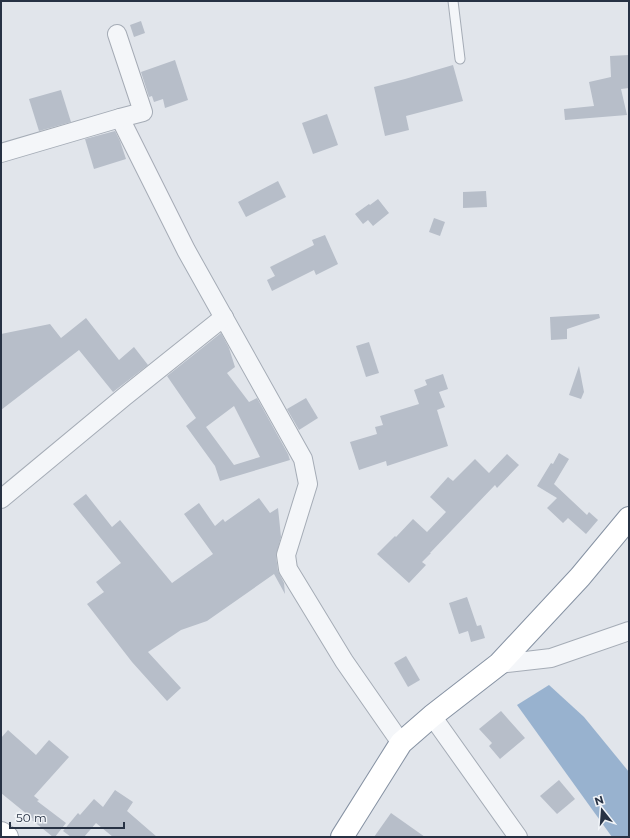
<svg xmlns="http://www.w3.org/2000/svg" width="630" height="838" font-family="Montserrat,sans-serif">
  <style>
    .water { fill: #98b2cf }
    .building { fill: #b7bec9; fill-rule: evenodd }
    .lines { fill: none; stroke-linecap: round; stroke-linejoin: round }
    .lane-casing { stroke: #a5acb6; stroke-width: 11 }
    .street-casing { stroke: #a5acb6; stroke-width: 20 }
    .secondary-casing { stroke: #a5acb6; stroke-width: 24 }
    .highway-casing { stroke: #8692a3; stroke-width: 24 }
    .lane { stroke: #f4f6f9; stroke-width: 9 }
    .street { stroke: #f4f6f9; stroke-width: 18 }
    .secondary { stroke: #fff; stroke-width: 22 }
    .highway { stroke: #fff; stroke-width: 22 }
  </style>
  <rect width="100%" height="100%" fill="#e1e5eb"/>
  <path class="water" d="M 549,685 L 584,717 L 629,772 L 629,837 L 612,837 L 517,705 Z"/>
  <g class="building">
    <path d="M 141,21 L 145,33 L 134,37 L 130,25 Z"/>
    <path d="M 629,55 L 629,88 L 621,89 L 627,115 L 565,120 L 564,109 L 594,106 L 589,82 L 611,77 L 610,56 Z"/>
    <path d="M 175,60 L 188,100 L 165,108 L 163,99 L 154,102 L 152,96 L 149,97 L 141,72 Z"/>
    <path d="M 453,65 L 463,101 L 406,116 L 409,130 L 385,136 L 374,87 L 405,79 Z"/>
    <path d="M 61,90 L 71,122 L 39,131 L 29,99 Z"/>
    <path d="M 327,114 L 338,145 L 313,154 L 302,123 Z"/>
    <path d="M 115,131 L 120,141 L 126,159 L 94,169 L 85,139 Z"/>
    <path d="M 278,181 L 286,197 L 246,217 L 238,202 Z"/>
    <path d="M 486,191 L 487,207 L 463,208 L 463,192 Z"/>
    <path d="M 378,199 L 389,213 L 373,226 L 368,220 L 363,224 L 355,214 L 369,204 L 370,205 Z"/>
    <path d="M 434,218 L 445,222 L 440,236 L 429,232 Z"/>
    <path d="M 325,235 L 338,264 L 316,275 L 314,270 L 272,291 L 267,280 L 275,276 L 270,267 L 314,245 L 312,240 Z"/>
    <path d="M 599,314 L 600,318 L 567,329 L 567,339 L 551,340 L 550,317 Z"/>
    <path d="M 86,318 L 119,360 L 134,347 L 148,365 L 113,392 L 79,350 L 1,410 L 1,334 L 50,324 L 61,338 Z"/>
    <path d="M 221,333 L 229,348 L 235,367 L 227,373 L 249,402 L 257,398 L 288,454 L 290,460 L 220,481 L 215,466 L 186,426 L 196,418 L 167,376 ZM 234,406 L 260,457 L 234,465 L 206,427 Z"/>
    <path d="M 369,342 L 379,373 L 366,377 L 356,346 Z"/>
    <path d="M 579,366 L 584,392 L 581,399 L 569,395 Z"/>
    <path d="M 443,374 L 448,389 L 439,392 L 445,407 L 437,410 L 448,446 L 387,466 L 386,461 L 359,470 L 350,442 L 377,434 L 375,427 L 383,425 L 380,416 L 419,404 L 414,390 L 427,385 L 425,380 Z"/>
    <path d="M 306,398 L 318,418 L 299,430 L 287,409 Z"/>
    <path d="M 559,453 L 569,459 L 554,484 L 587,515 L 589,512 L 598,520 L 586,534 L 568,518 L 563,523 L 547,508 L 557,498 L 537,486 L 551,463 L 553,464 Z"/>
    <path d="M 507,454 L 519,465 L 497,488 L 495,485 L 430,553 L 431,553 L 422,562 L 426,565 L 409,583 L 377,554 L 395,536 L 396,537 L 413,519 L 427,532 L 446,512 L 430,497 L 448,477 L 453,481 L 475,459 L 489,473 Z"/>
    <path d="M 86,494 L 112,527 L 120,520 L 172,583 L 213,554 L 184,514 L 199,503 L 215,526 L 223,519 L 225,522 L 259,498 L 270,513 L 278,508 L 281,537 L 276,556 L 278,571 L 284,583 L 285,594 L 274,574 L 207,621 L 181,630 L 148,652 L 181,688 L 167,701 L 132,662 L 87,604 L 104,592 L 96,582 L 121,563 L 73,504 Z"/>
    <path d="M 467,597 L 477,626 L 481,625 L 485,638 L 471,642 L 468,631 L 459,634 L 449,603 Z"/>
    <path d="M 406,656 L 420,680 L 408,687 L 394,663 Z"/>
    <path d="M 501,711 L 525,738 L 500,759 L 489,746 L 492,743 L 479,729 Z"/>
    <path d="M 8,730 L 36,755 L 49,740 L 69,757 L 34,796 L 39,800 L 37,801 L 66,823 L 55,837 L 53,837 L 32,820 L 33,819 L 1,793 L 1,738 Z"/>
    <path d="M 559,780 L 575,799 L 557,814 L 540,796 Z"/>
    <path d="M 115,790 L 133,802 L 127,811 L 157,837 L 113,837 L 96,823 L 84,837 L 71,837 L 63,831 L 78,813 L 80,815 L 94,799 L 103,807 Z"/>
    <path d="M 391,813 L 425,837 L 374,837 Z"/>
  </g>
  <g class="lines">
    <g class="lane-casing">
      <path id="lane" d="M 453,1 L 460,59"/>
    </g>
    <g class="street-casing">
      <g id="street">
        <path d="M 117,34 L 143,112 L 120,118 L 186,250 L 303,459 L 308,484 L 286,555 L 288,569 L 344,661 L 401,743"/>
        <path d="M 1,153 L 120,118"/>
        <path d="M 1,499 L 124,397 L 224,317"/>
        <path d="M 499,664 L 551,658 L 629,631"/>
        <path d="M 432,716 L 518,837"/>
      </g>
    </g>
    <g class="secondary-casing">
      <path id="secondary" d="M 1,833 L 7,837"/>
    </g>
    <g class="highway-casing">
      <path id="highway" d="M 342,837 L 401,743 L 432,716 L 499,664 L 580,577 L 629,518"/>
    </g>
    <use href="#lane" class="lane"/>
    <use href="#street" class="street"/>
    <use href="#secondary" class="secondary"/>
    <use href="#highway" class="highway"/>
  </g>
  <rect width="630" height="838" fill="none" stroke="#273244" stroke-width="4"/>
  <g transform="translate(602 810) rotate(343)" stroke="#f1f4f8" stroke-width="3" paint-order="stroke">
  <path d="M0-3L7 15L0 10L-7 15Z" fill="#273244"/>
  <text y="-6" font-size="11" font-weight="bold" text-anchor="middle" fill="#273244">N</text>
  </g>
  <path d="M10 822v6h114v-6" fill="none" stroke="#273244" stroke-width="2"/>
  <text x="16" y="822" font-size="12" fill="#273244" stroke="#f1f4f8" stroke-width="3" paint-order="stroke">50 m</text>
</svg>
